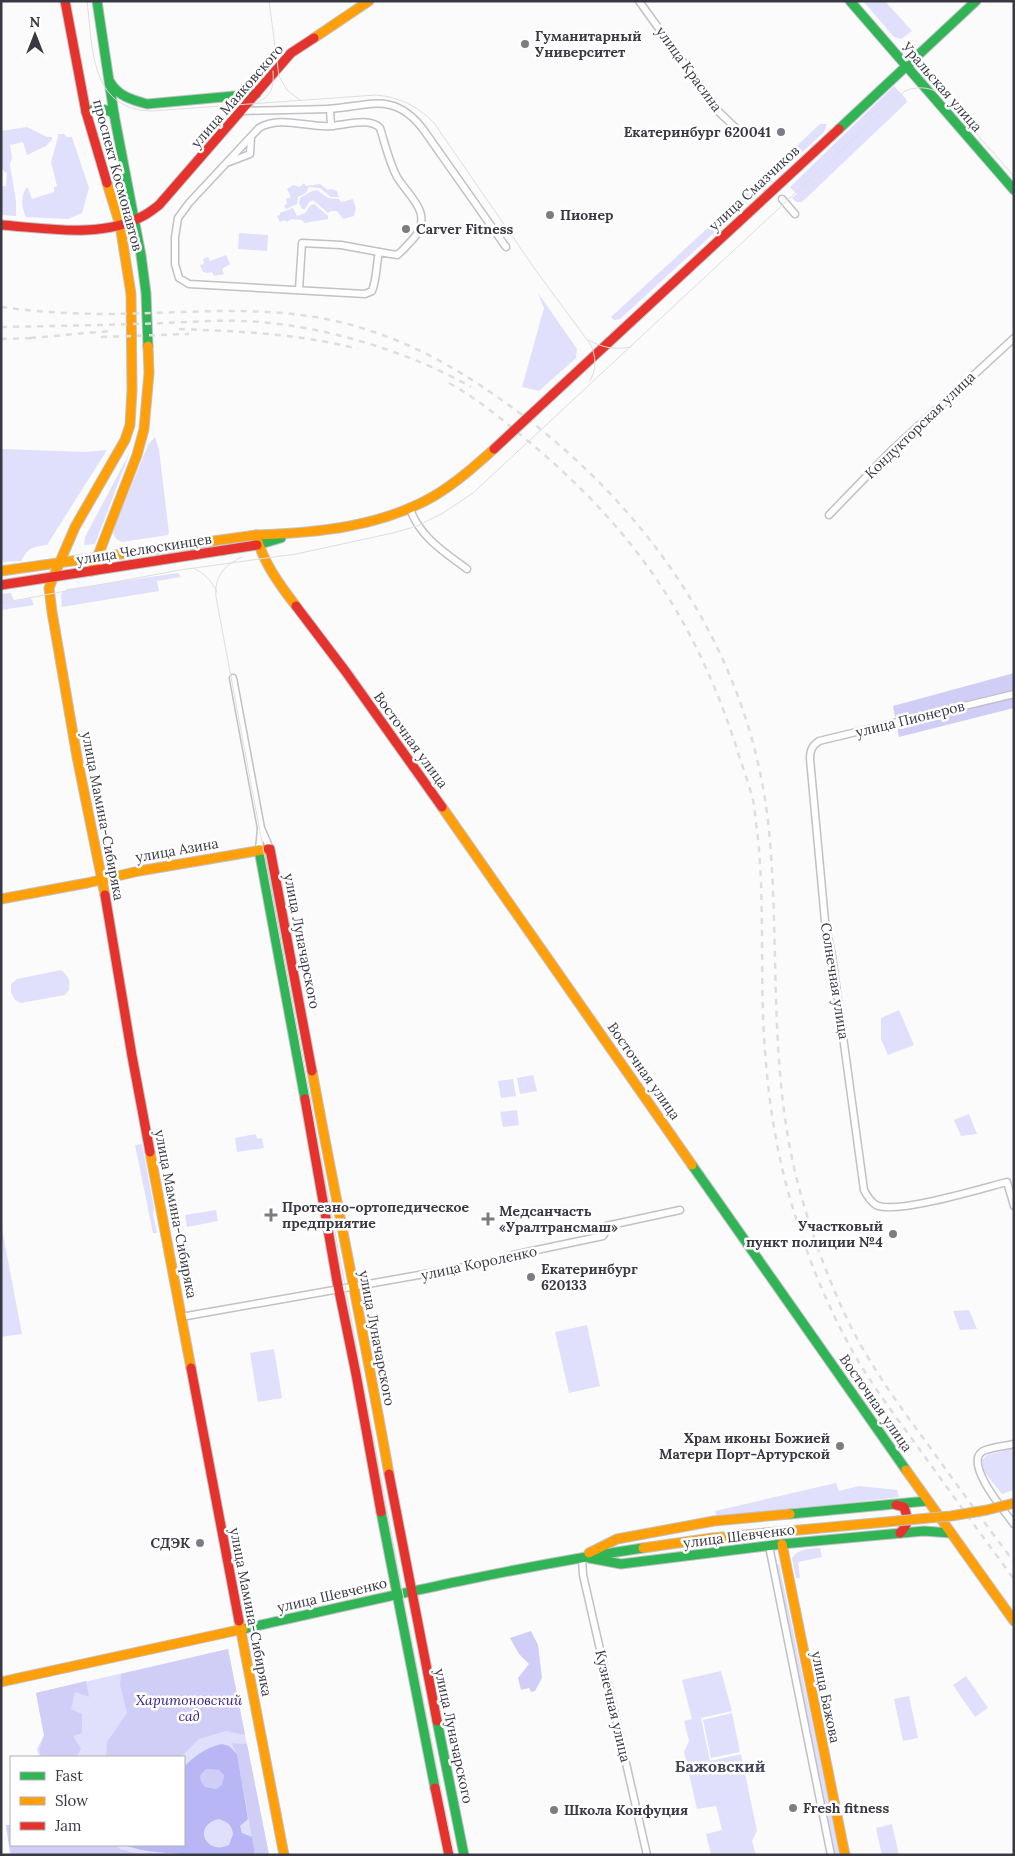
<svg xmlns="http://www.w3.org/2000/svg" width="1015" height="1856" font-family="Lora,serif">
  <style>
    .green { fill: #e0e0fc }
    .forest { fill: #d0cef7 }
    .water { fill: #b8b6f5; fill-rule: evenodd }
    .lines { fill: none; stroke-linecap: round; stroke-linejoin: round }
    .street-casing { stroke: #c1c1c6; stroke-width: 9 }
    .fast-casing { stroke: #c1c1c6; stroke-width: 11 }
    .slow-casing { stroke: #c1c1c6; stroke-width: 11 }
    .jam-casing { stroke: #c1c1c6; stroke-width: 11 }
    .street { stroke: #fefefe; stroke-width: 6 }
    .fast { stroke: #30b455; stroke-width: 9 }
    .slow { stroke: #ff9f0a; stroke-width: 9 }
    .jam { stroke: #e5322d; stroke-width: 9 }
    .tram { stroke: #dedede; stroke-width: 1 }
    .rail { stroke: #dedede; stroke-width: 2.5; stroke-dasharray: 6 6; stroke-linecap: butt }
    .slow-bridge-casing { stroke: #c1c1c6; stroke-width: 11; stroke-linecap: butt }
    .jam-bridge-casing { stroke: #c1c1c6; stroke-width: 11; stroke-linecap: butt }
    .slow-bridge { stroke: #ff9f0a; stroke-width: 9 }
    .jam-bridge { stroke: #e5322d; stroke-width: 9 }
    .poi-dot { fill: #7c7d83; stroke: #fff; stroke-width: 2 }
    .labels { text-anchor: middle; stroke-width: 5; stroke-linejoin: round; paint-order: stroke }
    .poi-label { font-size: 14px; font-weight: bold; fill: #383943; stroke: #fff; text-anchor: start }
    .street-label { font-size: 14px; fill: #383943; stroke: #fff }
    .park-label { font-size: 14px; font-style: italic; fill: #382189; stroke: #fff }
    .quarter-label { font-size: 16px; font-weight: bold; fill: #46465b; stroke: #fff }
  </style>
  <rect width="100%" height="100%" fill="#fbfbfb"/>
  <g class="green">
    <path d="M 863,1 L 885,1 L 912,31 L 901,39 L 894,37 Z"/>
    <path d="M 894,86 L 906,99 L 907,102 L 802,202 L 796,202 L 792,198 L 797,194 L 790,187 Z"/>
    <path d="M 820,124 L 827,124 L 824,132 L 776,176 L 772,176 L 768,173 Z"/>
    <path d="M 27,127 L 47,137 L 52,137 L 52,140 L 46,146 L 27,155 L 23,142 L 10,145 L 12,158 L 10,165 L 16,201 L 16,216 L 1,215 L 1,186 L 6,186 L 7,173 L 2,170 L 1,131 Z"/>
    <path d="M 58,134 L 64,134 L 67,137 L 72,137 L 89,188 L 82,213 L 68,219 L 26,217 C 22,209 20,197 26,188 L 28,188 L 32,199 L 54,192 L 54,187 L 57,186 L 51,162 L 58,137 Z"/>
    <path d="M 762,178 L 764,182 L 763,188 L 620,319 L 614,320 L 611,317 Z"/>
    <path d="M 304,183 L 306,186 L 320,184 L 328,190 L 331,189 L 337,191 L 339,197 L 331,197 L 320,188 L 309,187 L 306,193 L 298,197 L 297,204 L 286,209 L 284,205 L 287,204 L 286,199 L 291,197 L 287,189 L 293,185 L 300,187 Z"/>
    <path d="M 317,190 L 328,198 L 339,199 L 341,202 L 353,199 L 356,208 L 354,216 L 343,219 L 337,211 L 331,211 L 328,213 L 313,200 L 309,202 L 305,209 L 302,209 L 299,203 L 300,198 L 312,191 Z"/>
    <path d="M 314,204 L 328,216 L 328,219 L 305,223 L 302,220 L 292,219 L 286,222 L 285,220 L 280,222 L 277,216 L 280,215 L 280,213 L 293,208 L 297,216 L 305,213 L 310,206 Z"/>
    <path d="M 239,233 L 268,235 L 267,251 L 238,249 Z"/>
    <path d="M 226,255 L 230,264 L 222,269 L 224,274 L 214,276 L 212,272 L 208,273 L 203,272 L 200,265 L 204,264 L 203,259 L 208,257 L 210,261 Z"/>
    <path d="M 538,293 L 577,349 L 576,358 L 539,391 L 522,387 L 544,308 Z"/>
    <path d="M 155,437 L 159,450 L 169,533 L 168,535 L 122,542 C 115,539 112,536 114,528 L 148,445 Z"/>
    <path d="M 1,449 L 85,452 L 107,450 L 47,545 C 32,547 29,547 21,561 L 1,562 Z"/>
    <path d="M 130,452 L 95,544 L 84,545 L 85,537 Z"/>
    <path d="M 178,573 L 181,577 L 157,581 L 159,591 L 62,607 L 61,594 L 67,589 Z"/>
    <path d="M 11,593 L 14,601 L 31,598 L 34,605 L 1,610 L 1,594 Z"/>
    <path d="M 61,970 C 69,976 70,981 69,990 L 65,995 L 21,1003 L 15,1000 L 11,992 L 11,984 L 17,979 Z"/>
    <path d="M 899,1010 L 914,1045 L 888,1055 L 881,1039 L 881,1018 Z"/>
    <path d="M 533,1075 L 537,1091 L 520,1094 L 517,1078 Z"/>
    <path d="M 513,1079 L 516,1096 L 501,1098 L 498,1081 Z"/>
    <path d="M 517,1110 L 519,1125 L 503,1127 L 500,1112 Z"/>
    <path d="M 969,1114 L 977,1134 L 961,1136 L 954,1120 Z"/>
    <path d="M 256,1134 L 257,1139 L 262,1138 L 264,1148 L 237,1152 L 235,1138 Z"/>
    <path d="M 142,1144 L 154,1208 L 153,1214 L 157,1233 L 153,1233 L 135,1145 Z"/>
    <path d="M 216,1210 L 218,1221 L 187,1227 L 185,1215 Z"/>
    <path d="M 1,1224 L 22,1334 L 1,1337 Z"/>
    <path d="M 969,1310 L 977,1329 L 960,1330 L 953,1311 Z"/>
    <path d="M 587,1325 L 600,1386 L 569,1393 L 555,1332 Z"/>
    <path d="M 274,1349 L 282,1398 L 258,1402 L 250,1353 Z"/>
    <path d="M 1014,1448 L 1014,1490 L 1002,1494 L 982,1469 L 982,1460 L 987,1455 Z"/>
    <path d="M 836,1483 L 839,1491 L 859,1486 L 897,1490 L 899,1497 L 717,1518 L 715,1511 Z"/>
    <path d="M 820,1548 L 822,1557 L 798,1562 L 800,1578 L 796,1578 L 792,1558 C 799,1548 809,1549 820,1548 Z"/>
    <path d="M 779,1564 L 840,1855 L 834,1855 L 775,1565 Z"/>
    <path d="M 228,1649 L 269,1855 L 10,1855 L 6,1825 L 11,1825 L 11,1845 L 184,1845 L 184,1757 L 39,1757 L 37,1749 L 44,1735 L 36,1693 Z"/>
    <path d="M 721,1671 L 732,1711 L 701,1718 L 710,1761 L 741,1754 L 757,1831 L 752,1841 L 756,1855 L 711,1855 L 706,1834 L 722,1830 L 716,1806 L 697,1809 L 684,1752 L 689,1741 L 684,1721 L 692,1719 L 682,1680 Z"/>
    <path d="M 966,1676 L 988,1708 L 975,1717 L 953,1685 Z"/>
    <path d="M 909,1696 L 918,1738 L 903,1741 L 894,1699 Z"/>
    <path d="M 732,1713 L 740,1752 L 711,1758 L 703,1720 Z"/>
    <path d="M 892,1824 L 899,1855 L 882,1855 L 876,1828 Z"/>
  </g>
  <g class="forest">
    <path d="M 1014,673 L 1014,708 L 899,737 L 893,706 Z"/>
    <path d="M 531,1631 L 538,1645 L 542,1678 L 535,1691 L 531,1692 L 529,1688 L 521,1690 L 518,1678 L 529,1664 L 519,1654 L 510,1638 Z"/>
    <path d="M 228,1649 L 245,1735 L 226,1731 L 199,1739 L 181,1757 L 106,1757 L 107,1742 L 127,1713 L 120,1685 L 121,1674 Z"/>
    <path d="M 86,1681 L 89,1697 L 75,1692 L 71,1709 L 82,1714 L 82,1733 L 73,1736 L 81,1749 L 76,1757 L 41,1757 L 39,1750 L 44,1735 L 36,1693 Z"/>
    <path d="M 231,1743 L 247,1744 L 269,1855 L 255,1855 L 237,1754 Z"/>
    <path d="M 206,1769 L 219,1770 L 224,1775 L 222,1785 L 216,1789 L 205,1787 L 201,1781 L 200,1776 Z"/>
    <path d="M 6,1825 L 11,1825 L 11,1845 L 118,1845 L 118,1848 L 140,1855 L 11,1855 Z"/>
  </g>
  <path class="water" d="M 222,1744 L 229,1746 L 237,1754 L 248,1819 L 240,1826 L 242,1833 L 252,1837 L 255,1855 C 227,1855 145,1856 126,1845 L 184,1845 L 184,1767 C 194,1756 207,1747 222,1744 ZM 206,1769 L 219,1770 L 224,1775 L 222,1785 L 216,1789 L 205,1787 L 201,1781 L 200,1776 ZM 218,1819 C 227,1821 232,1825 233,1834 L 229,1845 C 207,1856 191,1827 218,1819 Z"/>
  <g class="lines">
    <g class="street-casing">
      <g id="street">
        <path d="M 639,1 L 719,112 L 742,134"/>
        <path d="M 330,109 L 331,126 C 345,125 370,117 380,128 C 385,144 389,162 397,177 C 409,197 434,213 414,238 C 408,244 404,250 397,255 L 379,252 C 376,265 377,279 372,291 L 365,294 L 189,284 L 179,278 L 175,264 L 175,237 L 178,218 L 189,203 L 259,128 C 279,115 309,128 331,126"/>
        <path d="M 242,111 C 270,110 299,110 327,109 C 368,107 393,90 423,129 L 506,247"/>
        <path d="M 229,162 L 250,154 L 251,137"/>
        <path d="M 782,199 L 795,214"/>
        <path d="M 299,290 L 302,243 L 341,245 L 379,252"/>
        <path d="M 410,509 C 420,537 444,552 467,569"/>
        <path d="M 829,515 L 891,451 L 1014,338"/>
        <path d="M 233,678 L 261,828 L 270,849"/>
        <path d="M 1014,694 L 819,741 C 812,746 810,750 810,759 L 825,921 L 832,956 L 864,1190 C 867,1196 870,1201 876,1205 C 895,1215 983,1188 1007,1182 L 1014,1206"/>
        <path d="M 259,850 L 261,829"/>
        <path d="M 181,1317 L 504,1260 L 513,1255 L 603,1236 L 606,1231 L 606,1226 L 680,1210"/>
        <path d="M 1014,1444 C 1005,1446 992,1447 983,1451 C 963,1463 1005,1512 1014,1524"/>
        <path d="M 769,1546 L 831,1855"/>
        <path d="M 582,1557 L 583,1575 L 647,1855"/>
      </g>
    </g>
    <g class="fast-casing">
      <g id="fast">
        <path d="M 97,1 L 114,114 L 141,255 L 146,293 L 148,346"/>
        <path d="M 850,1 L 1014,190"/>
        <path d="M 110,82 C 118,96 132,100 147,104 L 256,94"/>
        <path d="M 86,112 C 97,108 104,107 114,114"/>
        <path d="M 839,129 L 976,1"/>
        <path d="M 257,545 L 281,538"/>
        <path d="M 259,850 L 305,1099"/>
        <path d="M 692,1165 L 906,1470"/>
        <path d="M 381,1512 L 435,1788"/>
        <path d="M 790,1514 L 927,1501"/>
        <path d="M 589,1558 L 621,1564 L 782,1544 L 924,1531 L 951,1533"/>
        <path d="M 243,1629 C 376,1599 508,1568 643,1548"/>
        <path d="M 437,1721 L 464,1855"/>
      </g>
    </g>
    <g class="slow-casing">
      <g id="slow">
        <path d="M 314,38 L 369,1"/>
        <path d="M 256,535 C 316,533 381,527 434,496 C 456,483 475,466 494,449"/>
        <path d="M 1,571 L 256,535 C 263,562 279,584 296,606"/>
        <path d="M 92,571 L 137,455 L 144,429 L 149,373 L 148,346"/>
        <path d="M 53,578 L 49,588 L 52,612 L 77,757 L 105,895"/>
        <path d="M 53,578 L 75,527 L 125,440 L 130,425 L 132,390 L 131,294 L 120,225 L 107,183"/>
        <path d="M 442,807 L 692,1165"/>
        <path d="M 1,899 L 87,883 L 139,871 L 268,849"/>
        <path d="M 312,1071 C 337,1206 365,1339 389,1474"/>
        <path d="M 150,1152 L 191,1368"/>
        <path d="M 906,1470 L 1014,1621"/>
        <path d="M 782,1544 L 845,1855"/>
        <path d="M 589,1553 L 617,1539 L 714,1521 L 790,1514"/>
        <path d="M 239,1621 L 284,1855"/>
        <path d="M 1,1682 L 243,1629"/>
      </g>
    </g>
    <g class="jam-casing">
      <g id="jam">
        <path d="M 65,1 L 86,112 L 107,183"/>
        <path d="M 1,225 C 46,228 101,239 143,216 C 149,213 154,209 159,205 L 291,53 L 314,38"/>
        <path d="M 552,395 L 839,129"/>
        <path d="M 1,585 L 257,545"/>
        <path d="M 296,606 L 346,672 L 442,807"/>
        <path d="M 268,849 L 270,849 L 312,1071"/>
        <path d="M 105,895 L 132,1056 L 150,1152"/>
        <path d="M 305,1099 L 337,1281 L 356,1374 L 381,1512"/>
        <path d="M 191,1368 L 239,1621"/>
        <path d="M 389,1474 L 437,1721"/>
        <path d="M 896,1505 L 904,1507 C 908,1518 909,1524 900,1533"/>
        <path d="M 435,1788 L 449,1855"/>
      </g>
    </g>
    <use href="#street" class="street"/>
    <use href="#fast" class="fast"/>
    <use href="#slow" class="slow"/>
    <use href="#jam" class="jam"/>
    <g class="tram">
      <path d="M 87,1 C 93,47 89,109 151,111 L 376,95 C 399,97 418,106 434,123 L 537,272 L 591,345 C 596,358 597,368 590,381"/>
      <path d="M 269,1 L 279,76 L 287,90 L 301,101"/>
      <path d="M 257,103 C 272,95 274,87 273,71"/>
      <path d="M 588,340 C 604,348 614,350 631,347"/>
      <path d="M 242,557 C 224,565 214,577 216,597 L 406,1611 L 454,1855"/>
      <path d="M 193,568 C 204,573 212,581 217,592"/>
      <path d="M 1,603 L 180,570 L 296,554 L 393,533 L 417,526 L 443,513 L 473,493 L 905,91 C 917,86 928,87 940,93 L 1014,176"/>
    </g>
    <g class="rail">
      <path d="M 1,307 C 38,312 74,314 112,314 C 198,313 285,302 368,330 C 425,348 474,379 521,414 C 656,516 752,660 769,830 C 780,947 768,1065 797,1180 C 810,1230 828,1280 851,1327 C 873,1370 903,1411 932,1450 C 959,1488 986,1525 1014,1562"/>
      <path d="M 1,327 C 56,326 110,325 164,323 C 195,322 228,319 259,322 C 328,327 412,353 471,387"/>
      <path d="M 179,329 C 238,331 301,334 358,349"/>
      <path d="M 101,337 L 189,334"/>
      <path d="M 30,338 L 110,331"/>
      <path d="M 1,339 L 36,338"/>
      <path d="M 449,383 C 476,398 498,416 522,436 C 628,523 692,612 735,743 C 740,760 747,778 752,796 C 755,806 755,819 757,830 C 765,898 760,968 764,1037 C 767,1085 773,1133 785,1180 C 801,1242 825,1304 857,1359 C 876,1391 899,1421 920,1450 C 951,1493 982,1536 1014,1579"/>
    </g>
    <g class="slow-bridge-casing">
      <path id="slow-bridge" d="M 643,1548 L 712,1538 L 951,1516 L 987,1510 L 1014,1503"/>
    </g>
    <g class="jam-bridge-casing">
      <path id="jam-bridge" d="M 494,449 L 552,395"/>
    </g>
    <use href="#slow-bridge" class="slow-bridge"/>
    <use href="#jam-bridge" class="jam-bridge"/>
  </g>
  <g class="poi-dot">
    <circle cx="525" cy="44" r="5"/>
    <circle cx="781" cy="132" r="5"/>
    <circle cx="550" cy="215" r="5"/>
    <circle cx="406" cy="229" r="5"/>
    <path d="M268.5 1207.5h5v5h5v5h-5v5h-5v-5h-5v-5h5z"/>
    <path d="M485.5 1211.5h5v5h5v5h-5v5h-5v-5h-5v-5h5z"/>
    <circle cx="893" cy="1234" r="5"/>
    <circle cx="531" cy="1277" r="5"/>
    <circle cx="840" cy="1446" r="5"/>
    <circle cx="200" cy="1543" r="5"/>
    <circle cx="793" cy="1808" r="5"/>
    <circle cx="554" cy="1810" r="5"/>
  </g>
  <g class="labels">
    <g class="poi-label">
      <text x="535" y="41">Гуманитарный<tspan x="535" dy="16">Университет</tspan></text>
      <text x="771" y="137" text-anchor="end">Екатеринбург 620041</text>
      <text x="560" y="220">Пионер</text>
      <text x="416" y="234">Carver Fitness</text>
      <text x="282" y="1212">Протезно-ортопедическое<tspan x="282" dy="16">предприятие</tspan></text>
      <text x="499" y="1216">Медсанчасть<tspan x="499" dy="16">«Уралтрансмаш»</tspan></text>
      <text x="883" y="1231" text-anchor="end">Участковый<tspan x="883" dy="16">пункт полиции №4</tspan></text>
      <text x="541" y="1274">Екатеринбург<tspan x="541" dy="16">620133</tspan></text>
      <text x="830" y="1443" text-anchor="end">Храм иконы Божией<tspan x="830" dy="16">Матери Порт-Артурской</tspan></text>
      <text x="190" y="1548" text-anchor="end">СДЭК</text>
      <text x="803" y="1813">Fresh fitness</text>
      <text x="564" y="1815">Школа Конфуция</text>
    </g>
    <g class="street-label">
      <text transform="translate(689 69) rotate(54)" y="5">улица Красина</text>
      <text transform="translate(942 87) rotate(49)" y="5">Уральская улица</text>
      <text transform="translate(237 96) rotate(-49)" y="5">улица Маяковского</text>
      <text transform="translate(118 175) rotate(75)" y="5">проспект Космонавтов</text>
      <text transform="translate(754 188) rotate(-43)" y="5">улица Смазчиков</text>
      <text transform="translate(920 425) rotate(-44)" y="5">Кондукторская улица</text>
      <text transform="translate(144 549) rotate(-9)" y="5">улица Челюскинцев</text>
      <text transform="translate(910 719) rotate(-14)" y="5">улица Пионеров</text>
      <text transform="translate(411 740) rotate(54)" y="5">Восточная улица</text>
      <text transform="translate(103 816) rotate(79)" y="5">улица Мамина-Сибиряка</text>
      <text transform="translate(177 850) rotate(-10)" y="5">улица Азина</text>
      <text transform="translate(302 941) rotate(79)" y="5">улица Луначарского</text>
      <text transform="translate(835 981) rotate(81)" y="5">Солнечная улица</text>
      <text transform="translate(644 1071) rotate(55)" y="5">Восточная улица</text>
      <text transform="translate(176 1214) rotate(79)" y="5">улица Мамина-Сибиряка</text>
      <text transform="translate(479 1263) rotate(-12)" y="5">улица Короленко</text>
      <text transform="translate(377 1338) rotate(79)" y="5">улица Луначарского</text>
      <text transform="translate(876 1403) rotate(55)" y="5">Восточная улица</text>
      <text transform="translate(739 1536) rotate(-7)" y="5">улица Шевченко</text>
      <text transform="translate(332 1595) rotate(-13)" y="5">улица Шевченко</text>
      <text transform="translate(251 1612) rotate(79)" y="5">улица Мамина-Сибиряка</text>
      <text transform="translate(826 1697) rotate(78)" y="5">улица Бажова</text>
      <text transform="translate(613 1706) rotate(77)" y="5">Кузнечная улица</text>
      <text transform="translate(454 1736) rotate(78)" y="5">улица Луначарского</text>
    </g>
    <g class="park-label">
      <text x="189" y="1705">Харитоновский<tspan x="189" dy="16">сад</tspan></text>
    </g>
    <g class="quarter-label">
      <text x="720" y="1772">Бажовский</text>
    </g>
  </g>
  <rect width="1015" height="1856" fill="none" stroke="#383943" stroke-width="5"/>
  <rect x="10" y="1756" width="175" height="90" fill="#ffffff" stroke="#afb0b4"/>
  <rect x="20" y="1772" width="25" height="8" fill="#30b455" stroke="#afb0b4"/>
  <text x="55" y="1781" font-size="15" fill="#383943">Fast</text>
  <rect x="20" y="1797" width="25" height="8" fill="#ff9f0a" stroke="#afb0b4"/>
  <text x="55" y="1806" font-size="15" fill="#383943">Slow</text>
  <rect x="20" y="1822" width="25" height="8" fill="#e5322d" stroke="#afb0b4"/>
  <text x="55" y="1831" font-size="15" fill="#383943">Jam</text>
  <g transform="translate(35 35)" stroke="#ffffff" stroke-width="4" paint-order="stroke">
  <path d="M0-4L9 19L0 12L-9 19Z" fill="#383943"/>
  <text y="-8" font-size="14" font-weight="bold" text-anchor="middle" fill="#383943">N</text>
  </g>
</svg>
